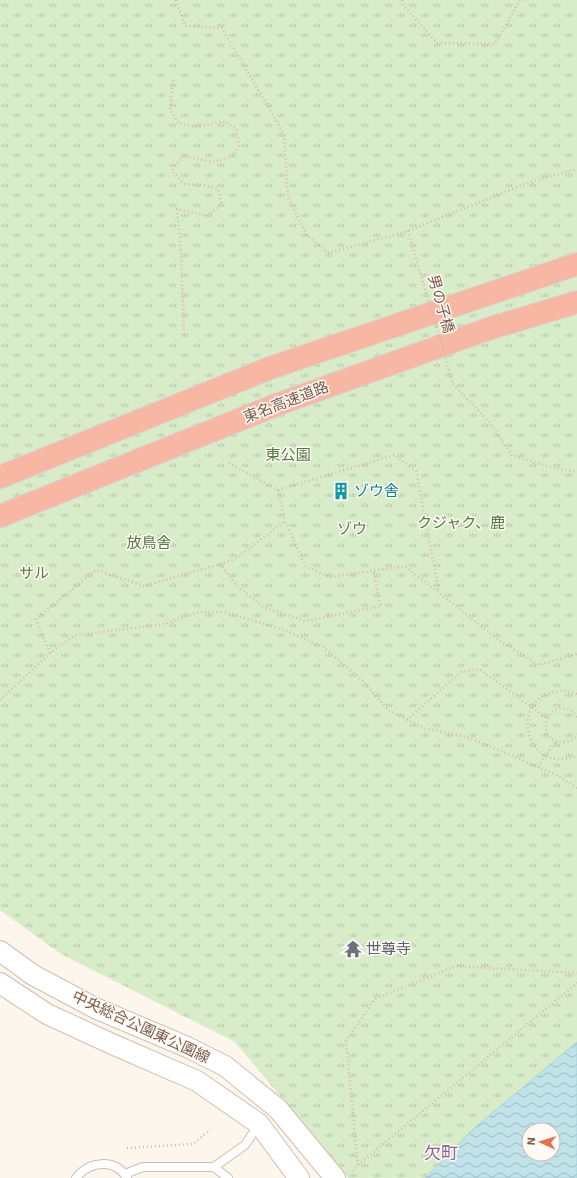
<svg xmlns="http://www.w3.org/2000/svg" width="577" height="1178" font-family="'Exo 2','Noto Sans JP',sans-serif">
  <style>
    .park { fill: url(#park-tufts); fill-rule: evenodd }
    .water { fill: url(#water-waves); stroke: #a5d3da; fill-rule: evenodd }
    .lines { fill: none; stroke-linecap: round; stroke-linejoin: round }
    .service-casing { stroke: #d1beb0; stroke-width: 10 }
    .tertiary-casing { stroke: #d1beb0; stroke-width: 22 }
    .motorway-casing { stroke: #dad1cd; stroke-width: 24 }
    .path { stroke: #d9b8a5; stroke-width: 2.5; stroke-dasharray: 1 3; stroke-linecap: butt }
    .service { stroke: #fff; stroke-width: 8 }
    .tertiary { stroke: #fff; stroke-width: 20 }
    .motorway { stroke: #f7b7a3; stroke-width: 22 }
    .path-bridge { stroke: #d9b8a5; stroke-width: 2.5; stroke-dasharray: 1 3; stroke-linecap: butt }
    .labels { text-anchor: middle; stroke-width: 3; stroke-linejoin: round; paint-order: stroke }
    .street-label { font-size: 15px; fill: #7a5c4d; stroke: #fffaf3 }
    .park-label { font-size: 15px; fill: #537a41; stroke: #fffaf3 }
    .culture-label { font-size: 15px; fill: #0d838f; stroke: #fffaf3; text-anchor: start }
    .worship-label { font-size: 15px; fill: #5b616d; stroke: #fffaf3; text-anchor: start }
    .quarter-label { font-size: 17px; fill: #846695; stroke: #fffaf3 }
  </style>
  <defs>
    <pattern id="park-tufts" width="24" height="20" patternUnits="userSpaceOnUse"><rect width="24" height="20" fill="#d8ecc9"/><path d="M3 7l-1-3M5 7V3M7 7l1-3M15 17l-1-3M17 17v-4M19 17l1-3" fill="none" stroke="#b4c2a5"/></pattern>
    <pattern id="water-waves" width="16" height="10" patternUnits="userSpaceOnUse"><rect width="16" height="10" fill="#bfe3e8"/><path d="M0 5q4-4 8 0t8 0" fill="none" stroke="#a0bbbe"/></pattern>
  </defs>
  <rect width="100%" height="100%" fill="#fdf6ec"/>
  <path class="park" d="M 0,0 L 577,0 L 577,1178 L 348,1178 L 235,1042 L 61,954 L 0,910 ZM 529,1130 L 553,1130 L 553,1154 L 529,1154 Z"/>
  <path class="water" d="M 577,1042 L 577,1178 L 425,1178 L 471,1131 ZM 529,1130 L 553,1130 L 553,1154 L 529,1154 Z"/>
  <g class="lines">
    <g class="service-casing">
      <g id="service">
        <path d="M 214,1167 L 245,1145 L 259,1124"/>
        <path d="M 125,1174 L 143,1167 L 214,1167 L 228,1178"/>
        <path d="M 76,1178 C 89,1161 115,1158 127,1178"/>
      </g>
    </g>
    <g class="tertiary-casing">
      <g id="tertiary">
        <path d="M 0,951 L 33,975 L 95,1008 L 187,1047 L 225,1066 L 278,1109 L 335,1178"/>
        <path d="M 0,983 L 47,1014 L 112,1044 L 197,1081 L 259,1124 L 299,1178"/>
      </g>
    </g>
    <g class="motorway-casing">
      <g id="motorway">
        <path d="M 0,477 L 270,368 L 577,264"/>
        <path d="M 0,516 L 276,405 L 488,329 L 577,302"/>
      </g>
    </g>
    <g class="path">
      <path d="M 176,0 L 185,26 L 222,28 L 284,134 L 288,198 L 307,235 L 329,253 L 408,231 L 530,182 L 577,169"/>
      <path d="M 402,0 L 403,5 L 437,43 L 495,44 L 520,0"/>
      <path d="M 173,80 L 170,110 L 179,124 L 197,127 L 222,121 L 236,128 L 239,145 L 233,156 L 213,162 L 183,156 L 172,171 L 184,184 L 203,185 L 218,189 L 222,204 L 207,216 L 177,209 L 181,252 L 184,335"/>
      <path d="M 453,384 L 489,422 L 512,455 L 553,468 L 577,472"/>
      <path d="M 229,463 L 278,490 L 285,521"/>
      <path d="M 278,490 L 394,455 L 416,471 L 439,592"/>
      <path d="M 220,564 L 237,586 L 265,608 L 306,621 L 381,606 L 373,570"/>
      <path d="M 50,653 L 36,619 L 96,570 L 144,586 L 234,560 L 285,521 L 305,566 L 330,577 L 405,566 L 500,641 L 539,665 L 577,654"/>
      <path d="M 577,694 C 569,690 561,690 553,692 C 511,701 523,775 577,756"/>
      <path d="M 0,700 L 50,653 L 75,635 L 161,625 L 199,612 L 224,612 L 284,630 L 323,647 L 361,679 L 388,710 L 424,728 L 470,738 L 559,776 L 577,788"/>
      <path d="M 577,717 C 574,712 573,711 567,709 C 545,702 536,741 561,742 C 568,743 574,740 577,734"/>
      <path d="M 407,720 L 461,672 L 479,669 L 547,718"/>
      <path d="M 539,767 L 545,756 L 556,742"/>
      <path d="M 127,1148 L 193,1144 L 210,1130"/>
      <path d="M 358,1165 L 346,1041 L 375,999 L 456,966 L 577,973"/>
      <path d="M 353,1171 L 358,1165 L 577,983"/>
    </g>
    <use href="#service" class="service"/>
    <use href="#tertiary" class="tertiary"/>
    <use href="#motorway" class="motorway"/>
    <path class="path-bridge" d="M 408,231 L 453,384"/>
  </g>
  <defs>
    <g id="building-bare" transform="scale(1.38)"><path d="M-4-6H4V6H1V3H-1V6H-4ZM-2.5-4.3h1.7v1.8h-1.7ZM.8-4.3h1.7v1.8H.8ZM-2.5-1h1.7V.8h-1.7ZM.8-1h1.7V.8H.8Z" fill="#0f9aa8" stroke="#fffaf3" stroke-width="2.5" paint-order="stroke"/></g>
    <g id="temple-bare" transform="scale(1.38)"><path d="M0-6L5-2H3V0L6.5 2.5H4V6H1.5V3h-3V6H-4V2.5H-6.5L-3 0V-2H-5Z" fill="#6b7280" stroke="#fffaf3" stroke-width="2.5" paint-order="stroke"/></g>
  </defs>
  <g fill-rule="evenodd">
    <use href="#building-bare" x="341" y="491"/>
    <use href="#temple-bare" x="353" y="949"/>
  </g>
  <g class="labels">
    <g class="street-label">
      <text transform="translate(441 304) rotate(74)" y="5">男の子橋</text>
      <text transform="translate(286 402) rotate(-21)" y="5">東名高速道路</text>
      <text transform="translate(141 1027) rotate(25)" y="5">中央総合公園東公園線</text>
    </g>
    <g class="park-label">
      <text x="288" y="460">東公園</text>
      <text x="461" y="528">クジャク、鹿</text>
      <text x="352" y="534">ゾウ</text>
      <text x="149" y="548">放鳥舎</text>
      <text x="34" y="578">サル</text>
    </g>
    <g class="culture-label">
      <text x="354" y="496">ゾウ舎</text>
    </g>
    <g class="worship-label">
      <text x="366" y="954">世尊寺</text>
    </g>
    <g class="quarter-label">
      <text x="441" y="1159">欠町</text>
    </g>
  </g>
  <g transform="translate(541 1142) rotate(274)"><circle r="19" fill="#fffaf3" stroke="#cabbb1"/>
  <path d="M0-3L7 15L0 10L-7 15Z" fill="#e76f51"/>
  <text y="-6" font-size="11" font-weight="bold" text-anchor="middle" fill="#7a5c4d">N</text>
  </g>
</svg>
